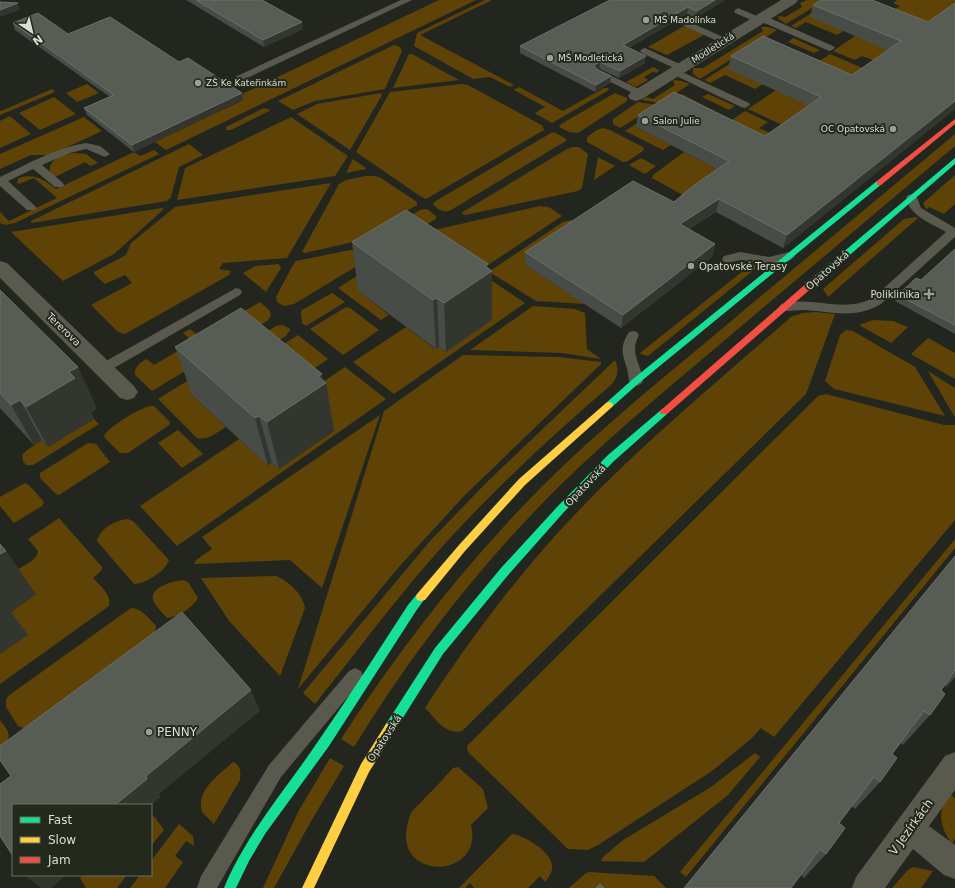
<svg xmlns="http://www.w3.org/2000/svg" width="955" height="888" font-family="'DejaVu Sans',sans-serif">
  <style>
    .green { fill: #5f4306 }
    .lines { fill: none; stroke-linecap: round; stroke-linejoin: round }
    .lane { fill: #59594e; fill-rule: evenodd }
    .street { fill: #59594e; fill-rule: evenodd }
    .fast { fill: #16e098; fill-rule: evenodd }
    .slow { fill: #ffcf43; fill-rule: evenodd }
    .jam { fill: #f24e42; fill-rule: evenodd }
    .wall { fill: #474c46 }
    .shaded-wall { fill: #32362f }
    .building { fill: #575c55; stroke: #6b7069 }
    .poi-dot { fill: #9a9e95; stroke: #23291b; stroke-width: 1.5 }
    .labels { text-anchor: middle; stroke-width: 4; stroke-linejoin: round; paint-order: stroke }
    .far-poi-label { font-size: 9px; fill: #daded5; stroke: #23291b; text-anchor: start }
    .far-street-label { font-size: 9px; fill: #daded5; stroke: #23291b }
    .poi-label { font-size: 10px; fill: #daded5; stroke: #23291b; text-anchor: start }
    .street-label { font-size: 10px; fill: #daded5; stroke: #23291b }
    .near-poi-label { font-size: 12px; fill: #daded5; stroke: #23291b; text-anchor: start }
    .near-street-label { font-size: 12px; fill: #daded5; stroke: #23291b }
  </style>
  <rect width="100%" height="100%" fill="#22261e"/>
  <g class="green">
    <path d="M 439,0 L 476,0 L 166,150 L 155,142 L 243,100 L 238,96 Z"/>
    <path d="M 485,0 L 492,0 L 420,35 L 514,85 L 510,87 L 490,77 L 473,79 L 414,46 L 417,33 Z"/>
    <path d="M 807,0 L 825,0 L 786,24 L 779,19 L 778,16 L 785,17 L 802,7 L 800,3 Z"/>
    <path d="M 832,0 L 843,31 L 837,35 L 806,22 L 796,28 L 791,26 Z"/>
    <path d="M 897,0 L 955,0 L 955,11 L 875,61 L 862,56 L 855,60 L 833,51 L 900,6 L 893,3 Z"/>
    <path d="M 684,26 L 704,35 L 667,55 L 648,47 Z"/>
    <path d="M 761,27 L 768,27 L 777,30 L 700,79 L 693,74 L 693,68 L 703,68 L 763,31 Z"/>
    <path d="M 793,38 L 820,50 L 814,53 L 788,42 Z"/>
    <path d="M 769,39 L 763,84 L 755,89 L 725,75 L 710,83 L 704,80 Z"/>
    <path d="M 394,45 L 400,47 L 402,51 L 385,89 L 315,101 L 293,110 L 278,101 Z"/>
    <path d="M 409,54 L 412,54 L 459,80 L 393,88 Z"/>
    <path d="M 830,54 L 870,71 L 782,125 L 748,109 Z"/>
    <path d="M 653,67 L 659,70 L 657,73 L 653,72 L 644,77 L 648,80 L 636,87 L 626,82 Z"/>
    <path d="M 673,80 L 681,81 L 690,84 L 661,103 L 642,100 L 646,97 L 653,99 L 675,85 Z"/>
    <path d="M 87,84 L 99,93 L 77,102 L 66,93 Z"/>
    <path d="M 462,84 L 468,85 L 543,126 L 544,130 L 426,199 L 420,196 L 356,152 L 390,92 Z"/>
    <path d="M 519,87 L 563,111 L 604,88 L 608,88 L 609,90 L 552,123 L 536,114 L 535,113 L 545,107 L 514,90 Z"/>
    <path d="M 52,89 L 55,92 L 0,115 L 0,110 L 1,111 Z"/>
    <path d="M 381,93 L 382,95 L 350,150 L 297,114 L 317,104 Z"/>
    <path d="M 615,93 L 627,98 L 627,101 L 578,133 L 569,132 L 559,127 L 561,124 Z"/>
    <path d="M 682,94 L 718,113 L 636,127 L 671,145 L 663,150 L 625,131 Z"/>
    <path d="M 708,94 L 735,106 L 729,110 L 702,97 Z"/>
    <path d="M 54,97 L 76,114 L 40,130 L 19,113 Z"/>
    <path d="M 638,102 L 657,105 L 620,128 L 613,124 L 613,119 Z"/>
    <path d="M 264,108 L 271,110 L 231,130 L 226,130 L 226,127 Z"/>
    <path d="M 745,111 L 768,122 L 759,128 L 770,133 L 690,199 L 652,178 L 653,175 L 684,152 L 713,167 L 720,128 Z"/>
    <path d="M 10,116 L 31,134 L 0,148 L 0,121 Z"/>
    <path d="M 84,117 L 102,131 L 50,155 L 31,155 L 0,169 L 0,154 Z"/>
    <path d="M 291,117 L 348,156 L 335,176 L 177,200 L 185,168 Z"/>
    <path d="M 603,128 L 610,130 L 643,147 L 644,150 L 628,161 L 623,162 L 587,142 L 587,137 L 597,130 Z"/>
    <path d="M 554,132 L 566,139 L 566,141 L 451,210 C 444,213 438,210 433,204 L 434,202 L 551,133 Z"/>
    <path d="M 955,134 L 955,146 C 878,211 802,275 725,340 C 654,400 582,459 519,528 C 457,595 402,669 354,747 L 341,739 C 391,662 446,589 508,522 C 570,454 641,396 711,338 C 792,270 874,202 955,134 Z"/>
    <path d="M 189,144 L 203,155 L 179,167 L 171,197 L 167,201 L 31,223 L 31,221 Z"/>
    <path d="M 573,147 L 579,147 L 588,154 L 582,188 L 578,191 L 465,215 L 461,213 L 567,149 Z"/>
    <path d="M 154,150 L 159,154 L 15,223 L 5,225 L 0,223 L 0,212 L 9,221 L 57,198 L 34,178 L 19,184 L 17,182 L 19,178 C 34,173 45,180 56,189 L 134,152 L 140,156 Z"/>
    <path d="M 73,153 L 86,154 L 98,163 L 90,166 L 85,162 L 55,177 L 50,172 L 50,166 C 54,157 64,155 73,153 Z"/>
    <path d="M 598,157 L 615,166 L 594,180 Z"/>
    <path d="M 641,158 L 656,166 L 645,174 L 629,165 Z"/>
    <path d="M 353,159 L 366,168 L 366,169 L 346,173 Z"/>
    <path d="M 955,175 L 955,204 L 944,214 L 929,207 L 926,209 L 923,203 Z"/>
    <path d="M 366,176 L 375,176 L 381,178 L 417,202 L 417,205 L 353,242 L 305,253 L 302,252 L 339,184 L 346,180 Z"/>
    <path d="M 331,183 L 287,258 L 223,263 L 219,269 L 231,271 L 229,275 L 125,334 L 118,332 L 91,305 L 132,283 L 125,275 L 105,284 L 94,274 L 94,272 L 126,255 L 131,243 L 175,207 Z"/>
    <path d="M 540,206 L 549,207 L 562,216 L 470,277 L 434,230 Z"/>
    <path d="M 162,208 L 164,209 L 114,254 L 63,281 L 11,232 Z"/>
    <path d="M 427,209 L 436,216 L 436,219 L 417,230 L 369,240 L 420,210 Z"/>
    <path d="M 915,217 L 918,218 L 828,297 L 823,289 L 904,219 Z"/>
    <path d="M 571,220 L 581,226 L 525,265 L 585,304 L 536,301 L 491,273 L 491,270 L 496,267 L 563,222 Z"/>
    <path d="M 400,240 L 294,304 L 284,306 L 277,302 L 276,297 L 294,263 L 296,261 Z"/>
    <path d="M 397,250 L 358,291 L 389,315 L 381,320 L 338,288 Z"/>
    <path d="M 753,263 L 755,266 L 755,269 L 648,356 L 641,354 L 640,353 Z"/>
    <path d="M 279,264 L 281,268 L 266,292 L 243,273 L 255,266 Z"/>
    <path d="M 485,276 L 525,303 L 394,394 L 353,362 L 406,327 L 435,349 L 439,347 L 446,352 Z"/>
    <path d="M 332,293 L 345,302 L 306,326 L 302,323 L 301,312 L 302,310 Z"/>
    <path d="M 260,302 L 270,311 L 271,316 L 267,321 L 152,391 L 135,375 C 134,367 140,362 147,359 L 154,365 L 193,342 L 183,333 L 190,329 L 200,337 Z"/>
    <path d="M 533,306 L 575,309 L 585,313 L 587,349 L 601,359 L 562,353 L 470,350 Z"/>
    <path d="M 346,307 L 350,308 L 379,330 L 343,355 L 310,329 Z"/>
    <path d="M 815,312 L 835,314 L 806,394 L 462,731 C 445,735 436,719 425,708 C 464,648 506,591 554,537 C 626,457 710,388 791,317 L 803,313 Z"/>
    <path d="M 873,320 L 893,321 L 908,327 L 891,343 L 859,325 Z"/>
    <path d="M 282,325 L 289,328 L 290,330 L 286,336 L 192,395 L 226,427 C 217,432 208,441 197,438 L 158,399 L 276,326 Z"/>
    <path d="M 846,330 L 853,331 L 915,367 L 945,416 L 834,389 L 825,381 L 840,335 Z"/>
    <path d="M 298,335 L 328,359 L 306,374 L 276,349 Z"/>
    <path d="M 928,338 L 955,353 L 955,379 L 911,354 Z"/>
    <path d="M 463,355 L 559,357 L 601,362 L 601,364 L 464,496 L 398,568 L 298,689 L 384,411 Z"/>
    <path d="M 615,360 C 619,370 618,377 611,385 C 555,433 501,483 451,537 C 402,590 359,649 315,704 L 303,693 L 430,541 L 486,483 Z"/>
    <path d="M 345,367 L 386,399 L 177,546 L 140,506 L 239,439 L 268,465 L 272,463 L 279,469 L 334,431 L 301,397 Z"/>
    <path d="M 928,371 L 955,388 L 955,416 L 954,416 Z"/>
    <path d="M 826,394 L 944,425 L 955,425 L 955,520 L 774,737 L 761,728 L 752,738 L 712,771 L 598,845 L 588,850 L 568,849 L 469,753 L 467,749 L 467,746 L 814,400 L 818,396 Z"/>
    <path d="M 150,406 L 154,406 L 170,422 L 169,425 L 128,453 L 120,453 L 105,438 L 104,435 C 112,425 138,409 150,406 Z"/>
    <path d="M 380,415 L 322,588 L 290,560 L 194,564 L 196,560 L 212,549 L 202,537 Z"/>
    <path d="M 94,419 L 99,424 L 33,465 L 26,465 L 23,461 L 22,455 L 27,450 L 42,440 L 48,447 Z"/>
    <path d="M 178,430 L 203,454 L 182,468 L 158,443 Z"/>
    <path d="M 88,443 L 96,444 L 110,462 L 59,495 L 56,494 L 40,478 L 40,473 Z"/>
    <path d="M 25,483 L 29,485 L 44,502 L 42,506 L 14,523 L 0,506 L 0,497 Z"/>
    <path d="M 59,518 L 102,567 L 101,571 L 93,578 C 100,586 112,594 109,606 L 0,684 L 0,654 L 11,612 L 36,594 L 17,570 C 24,565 37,561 38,551 L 28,539 Z"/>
    <path d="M 128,519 L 133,521 L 169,560 C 166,571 145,584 134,584 L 97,541 C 100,528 116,520 128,519 Z"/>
    <path d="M 955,539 L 955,548 L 686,877 L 680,872 Z"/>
    <path d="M 276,576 C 288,581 303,594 305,608 L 280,676 L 229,621 L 201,578 Z"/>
    <path d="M 183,580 L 188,582 L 198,598 C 192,608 178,617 167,618 C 163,613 155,606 153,600 C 150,586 175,581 183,580 Z"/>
    <path d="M 131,608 C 141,608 150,619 156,626 L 155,633 L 27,727 L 23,728 L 18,726 L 6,707 L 6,700 L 8,696 Z"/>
    <path d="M 0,720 C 9,732 14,737 0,748 Z"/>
    <path d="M 755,753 L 760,757 L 728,795 L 644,862 L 601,861 L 603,857 L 623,840 L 711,787 Z"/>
    <path d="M 330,758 L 344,766 L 310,823 L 274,888 L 263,888 L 298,812 Z"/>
    <path d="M 233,762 C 241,765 241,773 240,780 L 214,824 L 202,812 C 196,789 218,776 233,762 Z"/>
    <path d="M 458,767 L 483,789 L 488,808 L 471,825 C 484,876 403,882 406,833 C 407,827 408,819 411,813 C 414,808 420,804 424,799 C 434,789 443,779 453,768 Z"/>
    <path d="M 947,792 L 955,798 L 955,839 L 952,844 C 938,824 939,813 947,792 Z"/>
    <path d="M 154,816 L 164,830 L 151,846 L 151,819 Z"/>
    <path d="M 179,824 L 193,836 L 194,846 L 186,841 L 175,856 L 183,862 L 165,888 L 130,888 L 140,875 L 151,875 L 151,861 Z"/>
    <path d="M 512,834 C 524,835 554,853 552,868 C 552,873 548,878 545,882 L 540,876 L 528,888 L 474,888 L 470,883 L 465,888 L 459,888 Z"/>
    <path d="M 913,867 L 933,871 L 921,888 L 892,888 L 908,870 Z"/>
    <path d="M 589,872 L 654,876 L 666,888 L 569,888 L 586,873 Z"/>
    <path d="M 84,875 L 127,875 L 117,888 L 86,888 L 80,878 Z"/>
  </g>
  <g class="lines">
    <g class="lane">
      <path d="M 401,0 L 412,0 L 243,80 L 237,80 L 235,78 L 237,76 Z"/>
      <path d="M 738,8 L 759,17 L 765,16 L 833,46 L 835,48 L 830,51 L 827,50 L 762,22 L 756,22 L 735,13 L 734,11 Z"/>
      <path d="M 689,22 L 728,39 L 730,41 L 728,43 L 722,43 L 686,27 L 684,25 L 686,23 Z"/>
      <path d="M 645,48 L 684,66 L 686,68 L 684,70 L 680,71 L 749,103 L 750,105 L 745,108 L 741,107 L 672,74 L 670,72 L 672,70 L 676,69 L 642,53 L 640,51 L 642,49 Z"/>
      <path d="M 599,70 L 643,91 L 645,93 L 643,95 L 637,95 L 596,75 L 594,73 L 596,71 Z"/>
      <path d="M 86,143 L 100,146 L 110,154 L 105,157 L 86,149 L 70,153 L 42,165 L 63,183 L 64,185 L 63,187 L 55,187 L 33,169 L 8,181 L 35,206 L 37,208 L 35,210 L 27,210 L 0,186 L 0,177 C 28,164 55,148 86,143 Z"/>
      <path d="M 912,194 L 916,195 L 921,208 L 955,228 L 955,237 L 881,304 C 853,320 832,311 802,310 C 795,310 788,312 781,310 L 779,307 L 781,304 C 812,295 843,314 873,298 L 946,232 C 931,223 909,216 906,197 L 908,195 Z"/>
      <path d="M 740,252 L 769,257 L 789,252 L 793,253 L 795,256 C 792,260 788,261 784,262 C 767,267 759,262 743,260 C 736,260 730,264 724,262 L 722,259 L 724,256 Z"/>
      <path d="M 236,288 L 240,289 L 242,292 L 240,295 L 109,371 L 104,373 L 99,371 L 97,368 L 99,365 Z"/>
      <path d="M 633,331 L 637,332 L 639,335 C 629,353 641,363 643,381 L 641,384 L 636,386 L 631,384 L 629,381 C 628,359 615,354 629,332 Z"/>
      <path d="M 355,668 L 361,671 L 363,676 L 361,681 L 281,777 L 217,888 L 197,888 L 201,876 L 269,765 L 349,671 Z"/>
    </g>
    <g class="street">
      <path d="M 781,0 L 798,0 L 796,3 L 642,99 L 636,101 L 630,99 L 628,96 L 630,93 Z"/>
      <path d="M 0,261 L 7,263 L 134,386 L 138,392 L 134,398 L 127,400 L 120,398 L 0,278 Z"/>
      <path d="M 955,752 L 955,790 L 929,826 L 955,845 L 955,879 L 944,875 L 913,849 L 885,888 L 852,888 L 856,877 L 945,756 Z"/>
    </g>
    <g class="fast">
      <path d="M 955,158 L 955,164 L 822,279 L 816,279 L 815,277 L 816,275 Z"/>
      <path d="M 877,181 L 881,181 L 883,183 L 639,383 L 612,407 L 606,407 L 605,405 L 606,403 L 633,379 Z"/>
      <path d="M 664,409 L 667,410 L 668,412 L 667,414 L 614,461 L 564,512 L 509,574 L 443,654 L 394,732 L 390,733 L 386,732 L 384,728 L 386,724 L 435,648 L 501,568 L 558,506 L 608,455 L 661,410 Z"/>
      <path d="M 421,593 L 425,594 L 426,597 L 416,611 L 329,746 L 265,834 L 249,861 L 236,888 L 224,888 C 247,832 288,787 321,737 C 351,694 379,649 408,605 L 417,594 Z"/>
    </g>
    <g class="slow">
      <path d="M 609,402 L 612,403 L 613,405 L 612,407 L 525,485 L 465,551 L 425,600 L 421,601 L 417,600 L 416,597 L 417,594 L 459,545 L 519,479 L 606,403 Z"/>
      <path d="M 390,723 L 394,724 L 396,728 L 394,732 L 369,772 L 314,888 L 302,888 L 361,764 L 386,724 Z"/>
    </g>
    <g class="jam">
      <path d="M 955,119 L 955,124 L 881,185 L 877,185 L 877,181 Z"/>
      <path d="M 819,274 L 822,275 L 823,277 L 822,279 L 667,414 L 661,414 L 660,412 L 661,410 L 816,275 Z"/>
    </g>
  </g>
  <g class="wall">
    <path d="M 186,0 L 262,0 L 302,22 L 303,29 L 264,47 Z"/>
    <path d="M 610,0 L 725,0 L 696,18 L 687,14 L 629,48 L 645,63 L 619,78 L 600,69 L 597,70 L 611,76 L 610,83 L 595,92 L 520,53 L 520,46 Z"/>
    <path d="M 955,3 L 955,109 L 783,248 L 716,212 L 689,229 L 715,244 L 712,257 L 621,328 L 525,265 L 525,252 L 674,202 L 717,169 L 636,127 L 638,115 L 765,136 L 808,105 L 728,69 L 731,56 L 852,75 L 888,50 L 810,17 L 813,5 L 928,22 Z"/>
    <path d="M 13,23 L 68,34 L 179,62 L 243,99 L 134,152 L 87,115 L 84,108 L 110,97 L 15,30 Z"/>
    <path d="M 352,242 L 492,320 L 446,352 L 439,347 L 436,349 L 358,291 Z"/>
    <path d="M 955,249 L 955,334 L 895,301 L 898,295 L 921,280 Z"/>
    <path d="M 0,290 L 97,408 L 91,412 L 94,419 L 48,447 L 42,440 L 34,445 L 0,408 Z"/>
    <path d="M 175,347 L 323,380 L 326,383 L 334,430 L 279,469 L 272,463 L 268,466 L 192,395 Z"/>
    <path d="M 955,556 L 955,677 L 946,687 L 944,685 L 941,690 L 930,715 L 903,745 L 901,743 L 892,754 L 880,782 L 855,809 L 852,806 L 839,823 L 826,854 L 804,878 L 801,875 Z"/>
  </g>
  <g class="shaded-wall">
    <path d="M 715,0 L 725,0 L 696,18 L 697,11 Z"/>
    <path d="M 18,3 L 20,10 L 0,17 L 0,10 Z"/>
    <path d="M 688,7 L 687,14 L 622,52 L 623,45 Z"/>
    <path d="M 302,22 L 303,29 L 264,47 L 263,40 Z"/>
    <path d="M 646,56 L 645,63 L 619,78 L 620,71 Z"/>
    <path d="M 600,62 L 600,69 L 593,72 L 594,65 Z"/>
    <path d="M 611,76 L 610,83 L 595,92 L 596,85 Z"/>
    <path d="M 242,93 L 243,99 L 134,152 L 132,145 Z"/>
    <path d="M 955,101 L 955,109 L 783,248 L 787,235 Z"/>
    <path d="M 719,199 L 716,212 L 678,237 L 680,224 Z"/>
    <path d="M 715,244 L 712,257 L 621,328 L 623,315 Z"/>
    <path d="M 488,264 L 488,275 L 492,271 L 492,320 L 446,352 L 444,303 L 485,266 Z"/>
    <path d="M 437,298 L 439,347 L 436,349 L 433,300 Z"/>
    <path d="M 78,367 L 97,408 L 91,412 L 94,419 L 48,447 L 26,407 L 69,372 Z"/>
    <path d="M 322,374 L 324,384 L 326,383 L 334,430 L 279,469 L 267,422 L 318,376 Z"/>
    <path d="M 20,400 L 42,440 L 34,445 L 11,405 Z"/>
    <path d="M 259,416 L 272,463 L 268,466 L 255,418 Z"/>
    <path d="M 6,551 L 36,594 L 11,612 L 28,635 L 0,654 L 0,554 Z"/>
    <path d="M 251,690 L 260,711 L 159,794 L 161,797 L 151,805 L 115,805 L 146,776 Z"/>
    <path d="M 29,875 L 66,875 L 51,888 L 41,888 L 27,877 Z"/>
  </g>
  <g class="building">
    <path d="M 196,0 L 262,0 L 302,22 L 263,40 Z"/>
    <path d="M 610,0 L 715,0 L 697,11 L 688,7 L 623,45 L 646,56 L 620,71 L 600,62 L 594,65 L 596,69 L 611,76 L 596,85 L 520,46 Z"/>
    <path d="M 821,0 L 872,0 L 928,22 L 955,3 L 955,101 L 787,235 L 719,199 L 680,224 L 715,244 L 623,315 L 525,252 L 633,181 L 674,202 L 693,186 L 729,161 L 638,115 L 674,92 L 765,136 L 821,97 L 731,56 L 763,36 L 852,75 L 901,41 L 813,5 Z"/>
    <path d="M 0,2 L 18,3 L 0,10 Z"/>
    <path d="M 38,13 L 68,34 L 110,17 L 179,62 L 188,58 L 242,93 L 132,145 L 84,108 L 114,95 L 13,23 Z"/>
    <path d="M 406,210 L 488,264 L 485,266 L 492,271 L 444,303 L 437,298 L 433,300 L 352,242 Z"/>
    <path d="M 955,249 L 955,325 L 898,295 L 916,278 L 921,280 Z"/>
    <path d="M 0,290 L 78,367 L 69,372 L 75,378 L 26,407 L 20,400 L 11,405 L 0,393 Z"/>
    <path d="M 241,308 L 322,374 L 318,376 L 326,383 L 267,422 L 259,416 L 255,418 L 175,347 Z"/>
    <path d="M 0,544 L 6,551 L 0,554 Z"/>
    <path d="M 955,556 L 955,670 L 941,690 L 945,694 L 930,715 L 924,711 L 908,732 L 892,754 L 897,758 L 880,782 L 874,777 L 839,823 L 845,828 L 826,854 L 820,849 L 791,888 L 684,888 Z"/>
    <path d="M 182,612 L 251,690 L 146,776 L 147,779 L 115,805 L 13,805 L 13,856 L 0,836 L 0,784 L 11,776 L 0,760 L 0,746 Z"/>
    <path d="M 600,884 L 604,888 L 596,888 Z"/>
  </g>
  <g class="poi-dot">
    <circle cx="646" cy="20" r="4"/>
    <circle cx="550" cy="58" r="4"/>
    <circle cx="198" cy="83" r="4"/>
    <circle cx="645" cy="121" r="4"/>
    <circle cx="893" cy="129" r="4"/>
    <circle cx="691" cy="266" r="4"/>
    <path d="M927 288h4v4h4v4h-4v4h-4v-4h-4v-4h4z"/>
    <circle cx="149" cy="732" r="4"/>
  </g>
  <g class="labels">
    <g class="far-poi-label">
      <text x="654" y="23">MŠ Madolinka</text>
      <text x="558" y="61">MŠ Modletická</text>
      <text x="206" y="86">ZŠ Ke Kateřinkám</text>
      <text x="653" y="124">Salon Julie</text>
      <text x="885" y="132" text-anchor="end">OC Opatovská</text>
    </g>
    <g class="far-street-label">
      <text transform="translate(713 48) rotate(-32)" y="3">Modletická</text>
    </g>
    <g class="poi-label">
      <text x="699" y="270">Opatovské Terasy</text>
      <text x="920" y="298" text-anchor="end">Poliklinika</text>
    </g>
    <g class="street-label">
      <text transform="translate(827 270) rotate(-41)" y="4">Opatovská</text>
      <text transform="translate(64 329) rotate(44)" y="4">Tererova</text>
      <text transform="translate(585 485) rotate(-46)" y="4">Opatovská</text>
      <text transform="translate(384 738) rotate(-57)" y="4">Opatovská</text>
    </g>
    <g class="near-poi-label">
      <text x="157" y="736">PENNY</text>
    </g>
    <g class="near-street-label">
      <text transform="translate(911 827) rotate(-54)" y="4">V Jezírkách</text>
    </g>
  </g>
  <rect x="12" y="804" width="140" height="72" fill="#23291b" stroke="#6c7165"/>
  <rect x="20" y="817" width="20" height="6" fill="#16e098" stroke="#6c7165"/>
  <text x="48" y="824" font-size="12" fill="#daded5">Fast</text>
  <rect x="20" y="837" width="20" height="6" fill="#ffcf43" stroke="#6c7165"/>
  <text x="48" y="844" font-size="12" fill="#daded5">Slow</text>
  <rect x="20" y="857" width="20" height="6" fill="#f24e42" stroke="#6c7165"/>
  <text x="48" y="864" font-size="12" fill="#daded5">Jam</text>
  <g transform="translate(32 32) rotate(145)" stroke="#23291b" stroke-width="3" paint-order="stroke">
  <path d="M0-3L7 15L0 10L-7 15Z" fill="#daded5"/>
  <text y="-6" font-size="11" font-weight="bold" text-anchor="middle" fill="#daded5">N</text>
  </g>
</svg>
